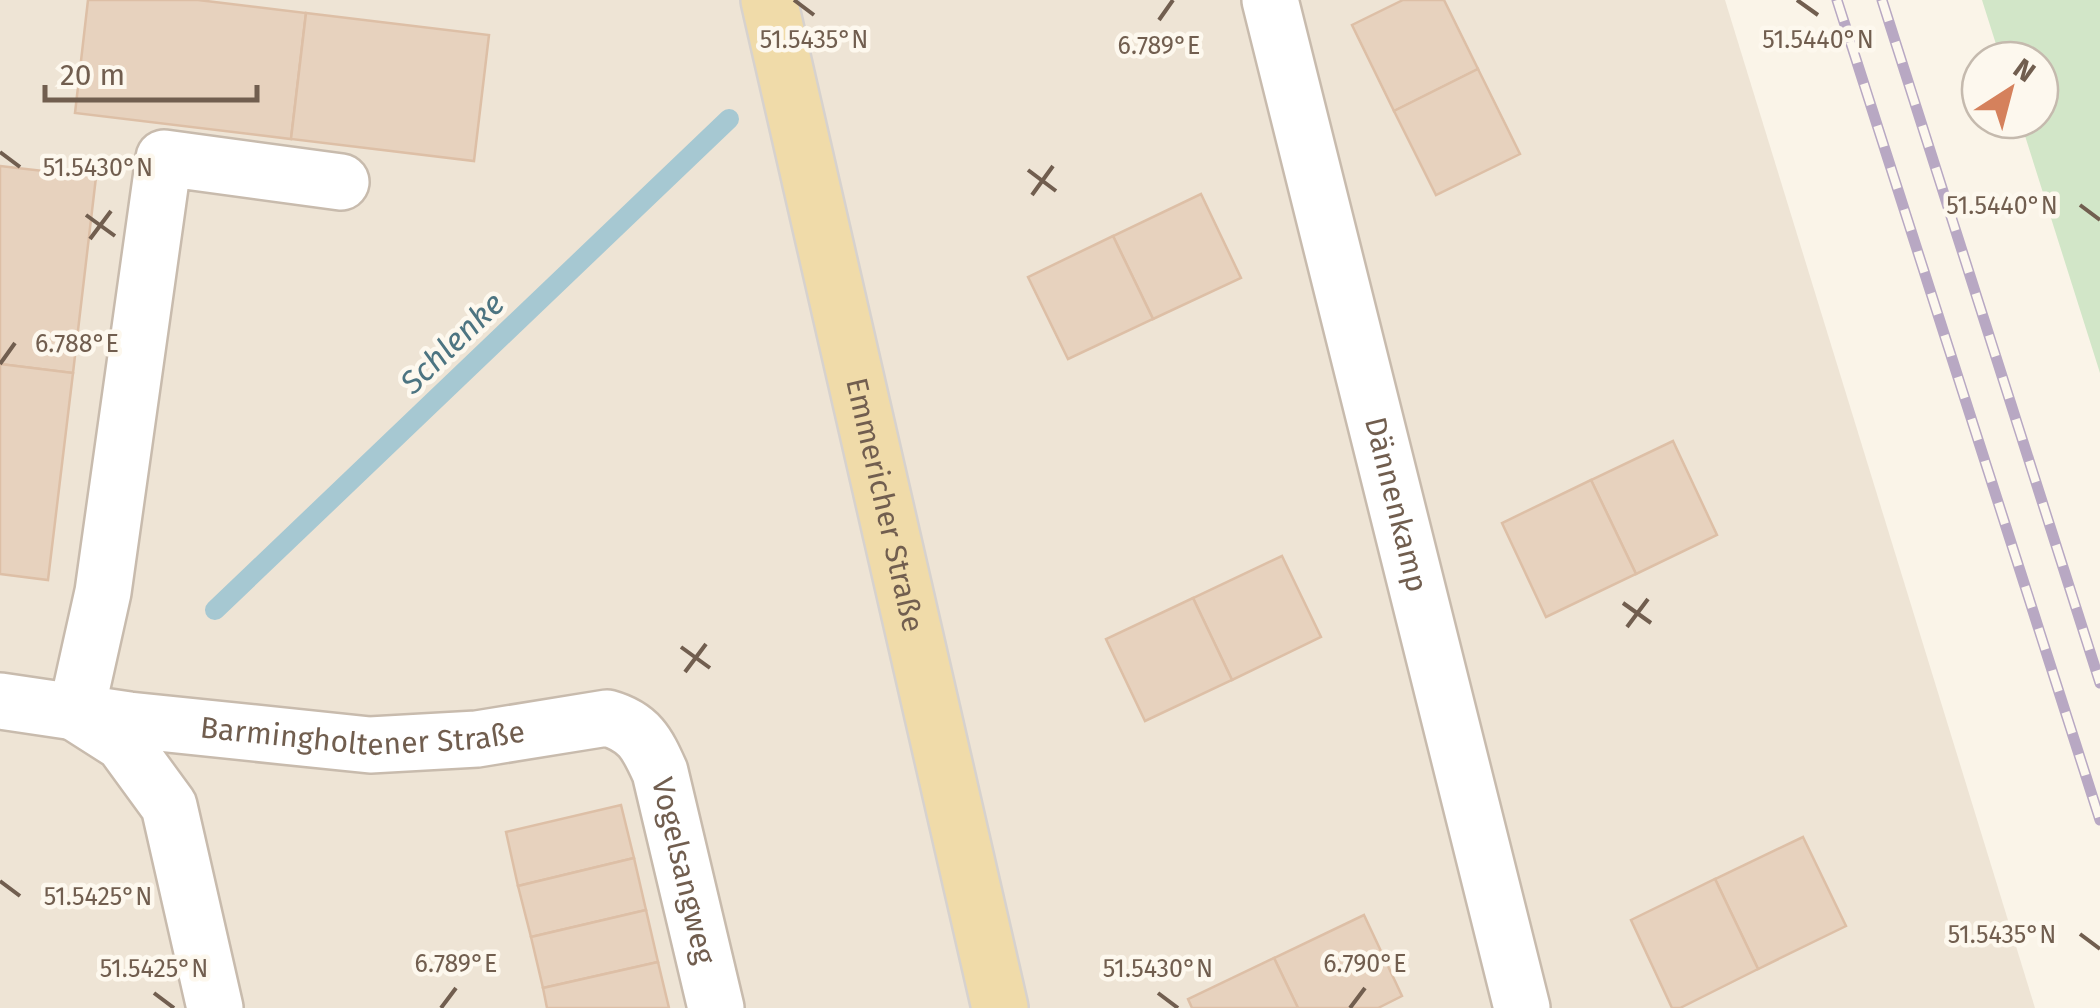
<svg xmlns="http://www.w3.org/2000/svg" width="2100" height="1008" font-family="'Fira Sans',sans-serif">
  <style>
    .residential { fill: #eee4d5 }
    .green { fill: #d2e6c8 }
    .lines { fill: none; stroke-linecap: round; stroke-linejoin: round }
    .stream { stroke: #a6c8d2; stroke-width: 20 }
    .building { fill: #e7d2be; stroke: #ddbfa6; stroke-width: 2.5 }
    .minor-casing { stroke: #c8bbad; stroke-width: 60 }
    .major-casing { stroke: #d7d2ce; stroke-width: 60 }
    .minor { stroke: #fff; stroke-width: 55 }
    .major { stroke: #f0dba9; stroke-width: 55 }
    .rail-casing { stroke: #b8a8c3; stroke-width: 11 }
    .rail { stroke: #fdf8ee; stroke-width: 8; stroke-dasharray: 22; stroke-linecap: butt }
    .ticks { fill: none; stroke: #715e4f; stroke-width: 4 }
    .labels { text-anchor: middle; stroke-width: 9; stroke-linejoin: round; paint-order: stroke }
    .street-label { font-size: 30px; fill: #715e4f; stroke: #fdf8ee }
    .water-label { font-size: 32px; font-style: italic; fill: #4c7481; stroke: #fdf8ee }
    .ticks-label { font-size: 25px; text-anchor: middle; fill: #715e4f; stroke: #fdf8ee; stroke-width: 9; stroke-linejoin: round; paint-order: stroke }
  </style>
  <rect width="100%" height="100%" fill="#faf4e8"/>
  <path class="residential" d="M 0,0 L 1725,0 L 2035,1008 L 0,1008 Z"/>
  <path class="green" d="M 1982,0 L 2100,0 L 2100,373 L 2020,120 L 2040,120 L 2040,60 L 2001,60 Z"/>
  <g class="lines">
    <path class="stream" d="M 215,610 L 729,119"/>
  </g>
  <g class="building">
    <path d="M 88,0 L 198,0 L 306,13 L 291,139 L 75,113 Z"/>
    <path d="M 1403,0 L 1444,0 L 1478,69 L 1394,111 L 1352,25 Z"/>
    <path d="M 306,13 L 489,35 L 474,161 L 291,139 Z"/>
    <path d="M 1478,69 L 1520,154 L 1436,195 L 1394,111 Z"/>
    <path d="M 0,166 L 96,177 L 73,373 L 0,364 Z"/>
    <path d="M 1201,194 L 1241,278 L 1153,319 L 1113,236 Z"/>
    <path d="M 1113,236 L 1153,319 L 1068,359 L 1028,277 Z"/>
    <path d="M 0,364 L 73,373 L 48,580 L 0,574 Z"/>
    <path d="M 1673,441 L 1717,535 L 1636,574 L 1591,480 Z"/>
    <path d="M 1591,480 L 1636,574 L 1546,617 L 1502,523 Z"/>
    <path d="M 1282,556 L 1321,637 L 1232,680 L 1193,598 Z"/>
    <path d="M 1193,598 L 1232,680 L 1145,721 L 1106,639 Z"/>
    <path d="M 621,805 L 634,858 L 518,886 L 506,832 Z"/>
    <path d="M 1803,837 L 1846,926 L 1758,969 L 1715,879 Z"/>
    <path d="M 634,858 L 646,910 L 531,937 L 518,886 Z"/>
    <path d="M 1715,879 L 1758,969 L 1680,1008 L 1672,1008 L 1631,920 Z"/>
    <path d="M 646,910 L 658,962 L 543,988 L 531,937 Z"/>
    <path d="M 1364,915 L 1402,996 L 1378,1008 L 1298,1008 L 1274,958 Z"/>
    <path d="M 1274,958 L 1298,1008 L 1192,1008 L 1188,999 Z"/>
    <path d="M 658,962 L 669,1008 L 547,1008 L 543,988 Z"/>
  </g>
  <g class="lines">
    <g class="minor-casing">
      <g id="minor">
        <path id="s1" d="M 1270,0 L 1522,1008"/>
        <path id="s2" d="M 0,701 L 129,720 L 370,745 L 477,739 L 607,718 C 639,727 647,743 660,772 L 716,1008"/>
        <path d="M 215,1008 L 169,806 L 123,743 L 76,713 L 103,592 L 164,158 L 341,182"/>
      </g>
    </g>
    <g class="major-casing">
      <g id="major">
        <path id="s3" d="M 769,0 L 1000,1008"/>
      </g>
    </g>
    <use href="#minor" class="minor"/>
    <use href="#major" class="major"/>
    <g class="rail-casing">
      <g id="rail">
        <path d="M 1837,0 L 2100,820"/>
        <path d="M 1882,0 L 2100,683"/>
      </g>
    </g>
    <use href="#rail" class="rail"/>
  </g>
  <path class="ticks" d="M 794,0 L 814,15M 1797,0 L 1818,15M 1159,20 L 1173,0M 0,152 L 20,167M 1028,170 L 1056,191M 1032,195 L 1053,166M 2080,205 L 2100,220M 86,215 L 115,236M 90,239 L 111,211M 0,364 L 15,343M 1623,603 L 1651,623M 1627,627 L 1648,599M 681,647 L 710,668M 685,672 L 706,644M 0,881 L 20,896M 2080,934 L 2100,949M 154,993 L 174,1008M 1158,993 L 1178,1008M 441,1008 L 456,988M 1350,1008 L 1365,988"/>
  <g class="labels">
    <g class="street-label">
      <text dy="10" stroke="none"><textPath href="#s3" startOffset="518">Emmericher Straße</textPath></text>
      <text dy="10" stroke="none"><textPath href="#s1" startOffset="520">Dännenkamp</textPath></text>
      <text dy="10" stroke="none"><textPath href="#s2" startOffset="365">Barmingholtener Straße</textPath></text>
      <text dy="10" stroke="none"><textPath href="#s2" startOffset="792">Vogelsangweg</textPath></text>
    </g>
    <g class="water-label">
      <text transform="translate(452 343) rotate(-44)" y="11">Schlenke</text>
    </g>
  </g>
  <g class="ticks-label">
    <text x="814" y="48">51.5435°N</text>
    <text x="1818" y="48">51.5440°N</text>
    <text x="1159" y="54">6.789°E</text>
    <text x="98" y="176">51.5430°N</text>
    <text x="2002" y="214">51.5440°N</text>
    <text x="77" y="352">6.788°E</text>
    <text x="98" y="905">51.5425°N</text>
    <text x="2002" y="943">51.5435°N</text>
    <text x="456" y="972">6.789°E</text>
    <text x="1365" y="972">6.790°E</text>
    <text x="154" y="977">51.5425°N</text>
    <text x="1158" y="977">51.5430°N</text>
  </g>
  <g transform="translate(2010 90) rotate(36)"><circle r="48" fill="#fdf8ee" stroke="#c5baae" stroke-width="2.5"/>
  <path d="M0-8L18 38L0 25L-18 38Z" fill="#d5815c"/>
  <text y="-15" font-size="28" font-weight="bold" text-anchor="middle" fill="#715e4f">N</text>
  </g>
  <path d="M45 85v15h212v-15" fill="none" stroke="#715e4f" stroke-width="5"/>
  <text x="60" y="85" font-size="30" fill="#715e4f" stroke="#fdf8ee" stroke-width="8" paint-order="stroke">20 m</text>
</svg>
